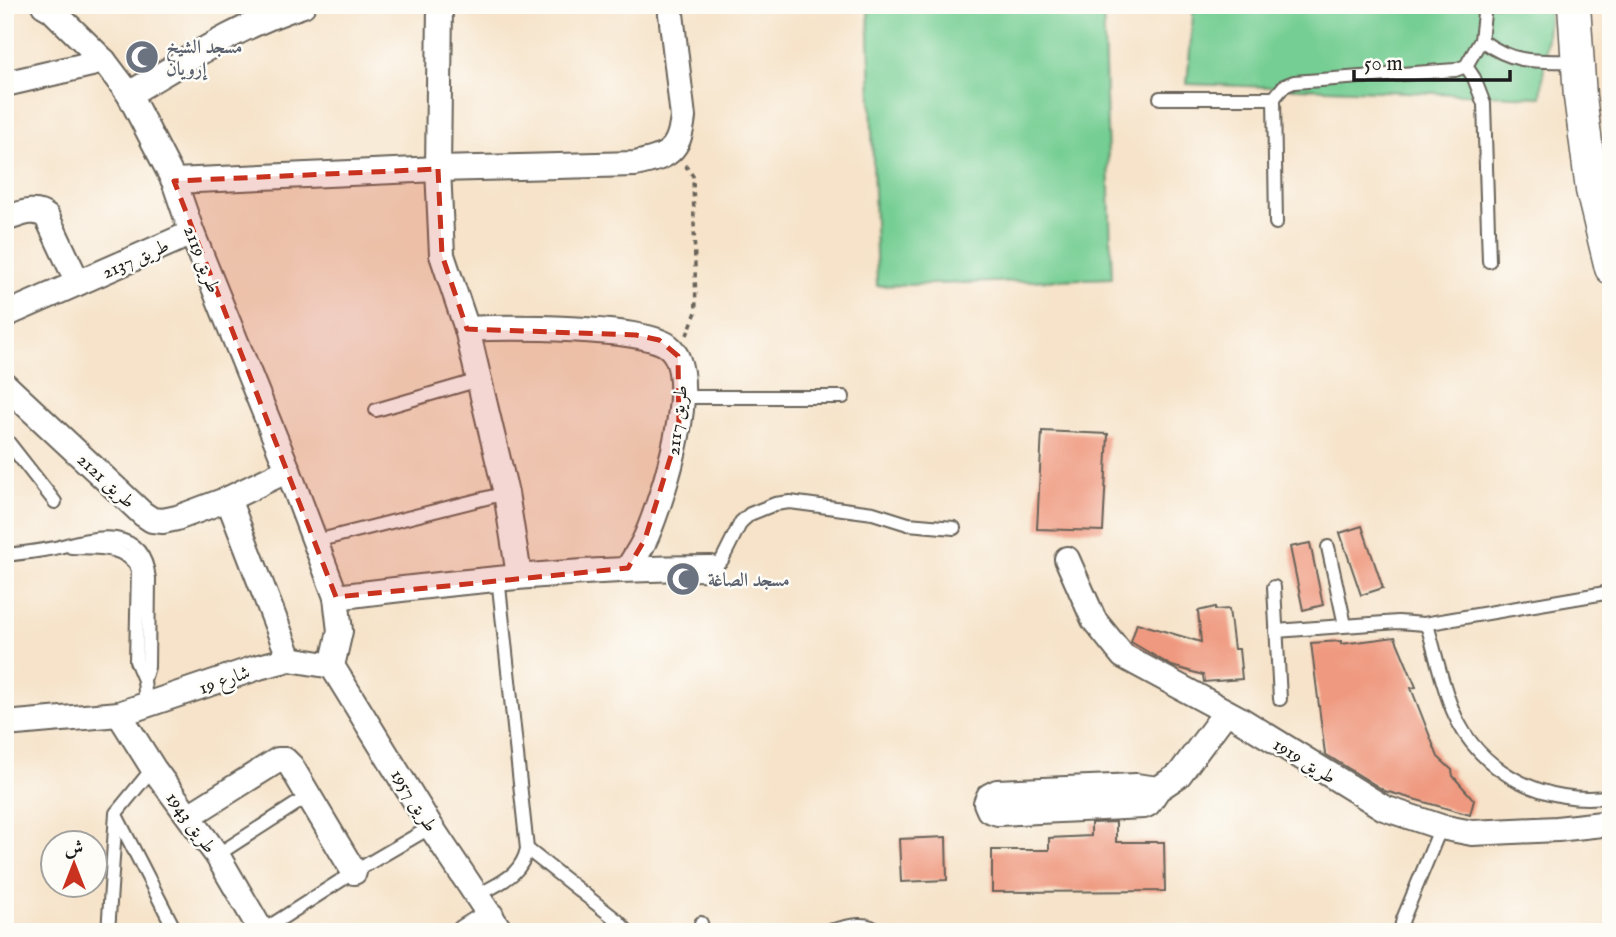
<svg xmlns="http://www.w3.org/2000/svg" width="1616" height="937" font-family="'IM FELL English',Amiri,serif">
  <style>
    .green { fill: #75ce93; stroke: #487558; stroke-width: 2 }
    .building { fill: #ef9a80 }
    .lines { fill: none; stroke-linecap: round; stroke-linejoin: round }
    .service-casing { stroke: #686259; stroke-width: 16 }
    .minor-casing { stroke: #686259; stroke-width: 28 }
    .tertiary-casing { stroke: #686259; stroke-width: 35 }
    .path { stroke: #686259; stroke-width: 3.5; stroke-dasharray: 5 5; stroke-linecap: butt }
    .service { stroke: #fff; stroke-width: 12 }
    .minor { stroke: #fff; stroke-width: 24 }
    .tertiary { stroke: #fff; stroke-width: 32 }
    .marked { fill: #c8321e; fill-opacity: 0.2; stroke: #c8321e; stroke-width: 5; stroke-dasharray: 14 9; stroke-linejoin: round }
    .labels { text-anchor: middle; stroke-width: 5; stroke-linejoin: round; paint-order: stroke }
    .worship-label { font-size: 19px; font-weight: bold; fill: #5b616d; stroke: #fdfcf7; text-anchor: start }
    .street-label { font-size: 19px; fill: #1c1c1c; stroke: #fdfcf7 }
  </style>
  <rect width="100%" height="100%" fill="#fdfcf7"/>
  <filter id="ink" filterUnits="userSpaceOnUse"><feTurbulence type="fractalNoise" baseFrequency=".0143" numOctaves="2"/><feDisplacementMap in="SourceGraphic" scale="14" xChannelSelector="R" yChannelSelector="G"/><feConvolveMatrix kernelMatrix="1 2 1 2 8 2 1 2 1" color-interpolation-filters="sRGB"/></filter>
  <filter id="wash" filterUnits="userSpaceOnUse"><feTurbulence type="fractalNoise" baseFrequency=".00686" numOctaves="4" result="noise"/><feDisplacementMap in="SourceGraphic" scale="28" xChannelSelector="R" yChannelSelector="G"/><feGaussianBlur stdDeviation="1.57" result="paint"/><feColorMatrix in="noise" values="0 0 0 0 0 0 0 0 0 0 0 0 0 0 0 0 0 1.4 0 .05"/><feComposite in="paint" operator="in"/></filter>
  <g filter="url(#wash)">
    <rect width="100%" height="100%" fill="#f6e3c9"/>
    <g class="green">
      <path d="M 868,5 L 1103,5 L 1112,278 L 877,286 Z"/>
      <path d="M 1194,5 L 1550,5 L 1541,97 L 1187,84 Z"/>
    </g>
    <g id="blocks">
      <g class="building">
        <path d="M 1042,431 L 1108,434 L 1103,531 L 1037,529 Z"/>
        <path d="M 1362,526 L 1383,588 L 1361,595 L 1340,533 Z"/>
        <path d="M 1310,543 L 1323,605 L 1303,610 L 1290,547 Z"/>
        <path d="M 1215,607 L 1215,610 L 1229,609 L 1234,649 L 1239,649 L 1242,679 L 1204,682 L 1203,675 L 1172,666 L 1131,642 L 1137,623 L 1201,642 L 1198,611 Z"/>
        <path d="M 1395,637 L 1416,687 L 1411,688 L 1438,757 L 1452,770 L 1453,776 L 1474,800 L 1470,815 L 1385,791 L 1325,754 L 1311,643 L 1341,641 L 1341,644 Z"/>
        <path d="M 1116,822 L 1116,842 L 1164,842 L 1165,891 L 992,892 L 992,850 L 1049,850 L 1049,838 L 1091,836 L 1091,823 Z"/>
        <path d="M 946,837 L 947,880 L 901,882 L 899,839 Z"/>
      </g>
    </g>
  </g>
  <g filter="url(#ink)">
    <use href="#blocks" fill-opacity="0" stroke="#686259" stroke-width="2"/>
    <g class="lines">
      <g class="service-casing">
        <g id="service">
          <path d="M 1481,40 C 1515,65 1537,61 1577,61"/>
          <path d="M 1466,66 L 1474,78 L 1484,104 L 1489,261"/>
          <path d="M 1160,98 L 1274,98 L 1284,86 L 1294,82 L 1455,70 L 1466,66 L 1481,40 L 1485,5"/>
          <path d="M 1274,98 L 1276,223"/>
          <path d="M 681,397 L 843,397"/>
          <path d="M 376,410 L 479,380"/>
          <path d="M 5,438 L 55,502"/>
          <path d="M 316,541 L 506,493"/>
          <path d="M 71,547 C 96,548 125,544 138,569 L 136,661 L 144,680 L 146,705"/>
          <path d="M 1328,547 L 1345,625"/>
          <path d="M 5,555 C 23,553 42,551 59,547 C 96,536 143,526 149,579 L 148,667 L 144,680"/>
          <path d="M 711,568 L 722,560 L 741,522 L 750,514 L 775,504 L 790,502 L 873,513 L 908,524 L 954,528"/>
          <path d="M 1274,587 L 1280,699"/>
          <path d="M 1424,624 L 1611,592"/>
          <path d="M 1276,631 L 1398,622 L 1424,624 L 1428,628 C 1436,655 1442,685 1453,711 C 1478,772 1547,807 1611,796"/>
          <path d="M 117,817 L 176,932"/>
          <path d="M 527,849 L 618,921 L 628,932"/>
          <path d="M 217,855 L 310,795"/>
          <path d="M 479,895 C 500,882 521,876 527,849 L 498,577"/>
          <path d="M 701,923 L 703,932"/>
          <path d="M 262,931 L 354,872 L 431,827"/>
          <path d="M 108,932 L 116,813 L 153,768"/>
          <path d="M 825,932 C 841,929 866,918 878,932"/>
          <path d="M 1400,932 L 1403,919 L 1441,827"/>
        </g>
      </g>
      <g class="minor-casing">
        <g id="minor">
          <path d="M 44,5 L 51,9 L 104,61 L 129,94 L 174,181 L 192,233 L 288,470 L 336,597 L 340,631 L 332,666"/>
          <path d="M 440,5 L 438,169 L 442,255 L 467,329 L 479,380 L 506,493 L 519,575"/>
          <path d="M 5,84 L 104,61"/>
          <path d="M 129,94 C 184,62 241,24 303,5"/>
          <path d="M 174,181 L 438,169 L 635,164 C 668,157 679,152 683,117 L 670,5"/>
          <path d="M 5,219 C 19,215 34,206 47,217 L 78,283"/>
          <path d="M 5,315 L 192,233"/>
          <path d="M 467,329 C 504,327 642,326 668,346 C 704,373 662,500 647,535 C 642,547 635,557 628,568"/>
          <path d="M 5,385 L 143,514 L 152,520 L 163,521 L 177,518 L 228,499 L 288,470"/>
          <path d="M 228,499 L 290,659"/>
          <path d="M 1067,559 L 1094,620 L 1123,656 L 1238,718 L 1384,808 L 1441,827 L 1472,833 L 1557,829 L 1611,823"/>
          <path d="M 336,597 C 463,581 583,568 711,568"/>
          <path d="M 332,666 L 431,827 L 501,932"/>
          <path d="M 119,714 L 153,768 L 217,855 L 262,932"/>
          <path d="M 5,724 L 119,714 L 259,667 L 290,659 L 332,666"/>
          <path d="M 1158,789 L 1148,804 L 1144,806 L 998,813 L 989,810 L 986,803 L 989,796 L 997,792 L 1136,786 L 1158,789 L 1179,775 L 1226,712"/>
          <path d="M 189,816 L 278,760 L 285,760 L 291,766 L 354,872"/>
          <path d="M 464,932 L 491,915"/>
        </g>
      </g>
      <g class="tertiary-casing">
        <path id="tertiary" d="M 1574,5 L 1580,97 L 1592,190 L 1611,268"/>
      </g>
      <path class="path" d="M 685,165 L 693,176 L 696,312 L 687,335"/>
      <use href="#service" class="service"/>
      <use href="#minor" class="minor"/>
      <use href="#tertiary" class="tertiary"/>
    </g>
  </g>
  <path class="marked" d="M 438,169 L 442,255 L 467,329 L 636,335 L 659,340 L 678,356 L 679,430 L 645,539 L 628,568 L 336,597 L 174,181 Z"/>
  <defs>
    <g id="mosque-disc" transform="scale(1.75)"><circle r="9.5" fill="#6b7280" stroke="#fdfcf7"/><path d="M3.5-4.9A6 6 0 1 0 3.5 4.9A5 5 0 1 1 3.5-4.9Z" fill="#fff"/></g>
  </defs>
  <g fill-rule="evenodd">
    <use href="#mosque-disc" x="142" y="57"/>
    <use href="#mosque-disc" x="683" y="579"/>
  </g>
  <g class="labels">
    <g class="worship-label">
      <text x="166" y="53">مسجد الشيخ<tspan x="166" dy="22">إرويان</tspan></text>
      <text x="708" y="586">مسجد الصاغة</text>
    </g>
    <g class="street-label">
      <text transform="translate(135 258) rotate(-24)" y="7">طريق 2137</text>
      <text transform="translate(203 259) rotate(69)" y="7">طريق 2119</text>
      <text transform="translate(676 420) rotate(-83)" y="7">طريق 2117</text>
      <text transform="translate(107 480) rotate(43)" y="7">طريق 2121</text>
      <text transform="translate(224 679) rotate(-19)" y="7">شارع 19</text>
      <text transform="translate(1305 760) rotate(32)" y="7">طريق 1919</text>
      <text transform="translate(415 800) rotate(58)" y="7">طريق 1957</text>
      <text transform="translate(192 822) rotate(54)" y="7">طريق 1943</text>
    </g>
  </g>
  <rect width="1616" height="937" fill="none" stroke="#fdfcf7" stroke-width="28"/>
  <g transform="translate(74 864)"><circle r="33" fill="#fdfcf7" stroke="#a3a29f" stroke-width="2"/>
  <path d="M0-5L12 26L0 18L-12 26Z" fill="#c8321e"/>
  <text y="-10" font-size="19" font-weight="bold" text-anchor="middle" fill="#1c1c1c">ش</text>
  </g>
  <path d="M1354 70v10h156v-10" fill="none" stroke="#1c1c1c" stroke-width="3.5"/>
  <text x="1364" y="70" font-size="21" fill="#1c1c1c" stroke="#fdfcf7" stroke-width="5" paint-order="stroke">50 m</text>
</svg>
